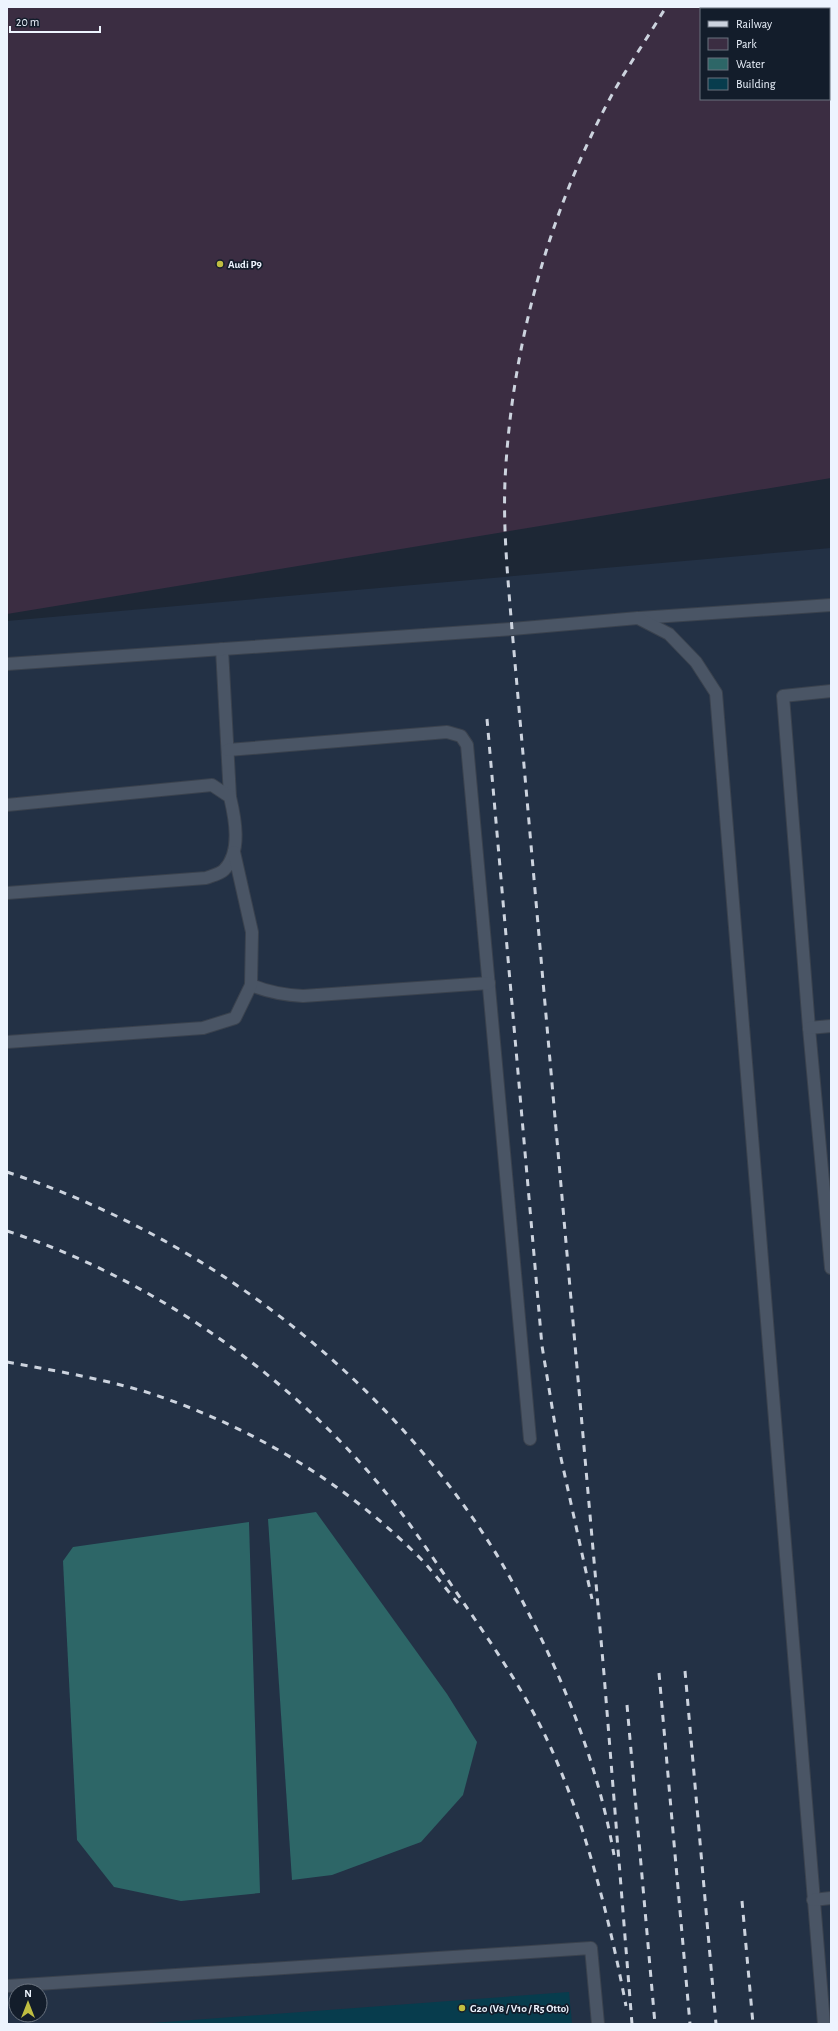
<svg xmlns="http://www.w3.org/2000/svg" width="838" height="2031" font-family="'Alegreya Sans',sans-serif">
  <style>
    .built { fill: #233145; fill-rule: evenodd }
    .green { fill: #3b2d42; fill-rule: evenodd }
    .water { fill: #2d6667 }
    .building { fill: #073c4d }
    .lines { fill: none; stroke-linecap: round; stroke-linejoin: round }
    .lane-casing { stroke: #3a424e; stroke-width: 14 }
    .lane { stroke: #4a5565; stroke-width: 12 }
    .rail { stroke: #ccd3de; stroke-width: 3; stroke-dasharray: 7 7; stroke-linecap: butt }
    .poi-dot { fill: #c0be41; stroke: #131d2b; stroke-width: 1.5 }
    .labels { text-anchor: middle; stroke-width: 3.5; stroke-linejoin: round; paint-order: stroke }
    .poi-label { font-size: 11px; font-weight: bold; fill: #edf4fe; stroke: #131d2b; text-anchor: start }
  </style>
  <rect width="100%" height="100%" fill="#1d2735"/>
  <path class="built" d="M 831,548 L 831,2024 L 7,2024 L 7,621 ZM 16,1991 L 40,1991 L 40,2015 L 16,2015 Z"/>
  <path class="green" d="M 7,7 L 831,7 L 831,478 L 7,614 ZM 701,9 L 829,9 L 829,99 L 701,99 Z"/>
  <g class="water">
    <path d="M 316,1512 L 447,1694 L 477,1742 L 463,1795 L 421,1842 L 332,1875 L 292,1880 L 268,1519 Z"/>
    <path d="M 249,1522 L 260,1893 L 181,1901 L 114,1887 L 77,1840 L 63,1561 L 73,1547 Z"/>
  </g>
  <path class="building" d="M 569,1992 L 572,2024 L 152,2024 L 152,2023 Z"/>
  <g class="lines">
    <g class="lane-casing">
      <g id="lane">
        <path d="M 639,618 L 831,605"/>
        <path d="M 222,649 L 230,797"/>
        <path d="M 7,664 L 512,629 L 638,618 L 669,634 L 696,662 L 716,693 L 824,2024"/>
        <path d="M 831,691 L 783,696 L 809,1028 L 831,1268"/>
        <path d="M 228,750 L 447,732 L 461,736 L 467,745 L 530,1439"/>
        <path d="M 7,805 L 212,785 L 230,797 C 235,818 242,852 224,870 C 220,874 211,876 206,878 L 7,893"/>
        <path d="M 251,985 C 268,992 284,995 303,996 L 489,983"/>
        <path d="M 809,1028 L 831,1026"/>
        <path d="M 7,1042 L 203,1028 L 235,1018 L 251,985 L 252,932 L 234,852"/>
        <path d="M 813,1900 L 831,1898"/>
        <path d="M 7,1986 L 591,1948 L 598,2024"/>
      </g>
    </g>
    <use href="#lane" class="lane"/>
    <g class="rail">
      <path d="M 487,719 L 542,1346 L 559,1449 L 592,1599"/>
      <path d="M 7,1172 C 204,1237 378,1369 490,1544 C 507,1570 522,1600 536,1628 C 572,1700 600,1776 614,1855"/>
      <path d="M 7,1231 C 142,1275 271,1362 365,1468 C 401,1508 430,1554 461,1599 C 493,1646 526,1693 550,1746 C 586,1825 610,1921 626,2006"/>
      <path d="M 7,1362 C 52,1370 98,1378 143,1391 C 247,1424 344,1481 421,1559 C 434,1573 446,1589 458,1603"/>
      <path d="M 685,1671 L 716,2024"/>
      <path d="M 659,1673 L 690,2024"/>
      <path d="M 627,1705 L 655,2024"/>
      <path d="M 742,1901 L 753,2024"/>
      <path d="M 632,2024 L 604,1674 L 512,629 C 508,580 503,530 505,481 C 511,351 547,218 608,102 C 625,70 647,39 666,7"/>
    </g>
  </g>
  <g class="poi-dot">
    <circle cx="220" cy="264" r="4"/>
    <circle cx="462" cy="2008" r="4"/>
  </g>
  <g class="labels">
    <g class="poi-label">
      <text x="228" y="268">Audi P9</text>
      <text x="470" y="2012">G20 (V8 / V10 / R5 Otto)</text>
    </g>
  </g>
  <rect width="838" height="2031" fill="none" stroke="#edf4fe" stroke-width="16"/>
  <rect x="700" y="8" width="130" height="92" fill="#131d2b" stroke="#6a737f"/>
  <rect x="708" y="21" width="20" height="6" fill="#ccd3de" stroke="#6a737f"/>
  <text x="736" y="28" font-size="12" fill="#edf4fe">Railway</text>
  <rect x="708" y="38" width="20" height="12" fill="#3b2d42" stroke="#6a737f"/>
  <text x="736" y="48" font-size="12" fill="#edf4fe">Park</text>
  <rect x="708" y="58" width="20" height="12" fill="#2d6667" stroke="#6a737f"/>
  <text x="736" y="68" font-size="12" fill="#edf4fe">Water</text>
  <rect x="708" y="78" width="20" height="12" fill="#073c4d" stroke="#6a737f"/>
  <text x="736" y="88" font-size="12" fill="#edf4fe">Building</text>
  <g transform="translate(28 2003)"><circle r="19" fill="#131d2b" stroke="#6a737f"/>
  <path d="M0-3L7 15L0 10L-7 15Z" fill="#c0be41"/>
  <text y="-6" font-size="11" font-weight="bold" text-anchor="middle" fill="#edf4fe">N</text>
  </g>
  <path d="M10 26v6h90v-6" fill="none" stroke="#edf4fe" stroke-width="2"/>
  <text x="16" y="26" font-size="12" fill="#edf4fe" stroke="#131d2b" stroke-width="3" paint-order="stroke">20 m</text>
</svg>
